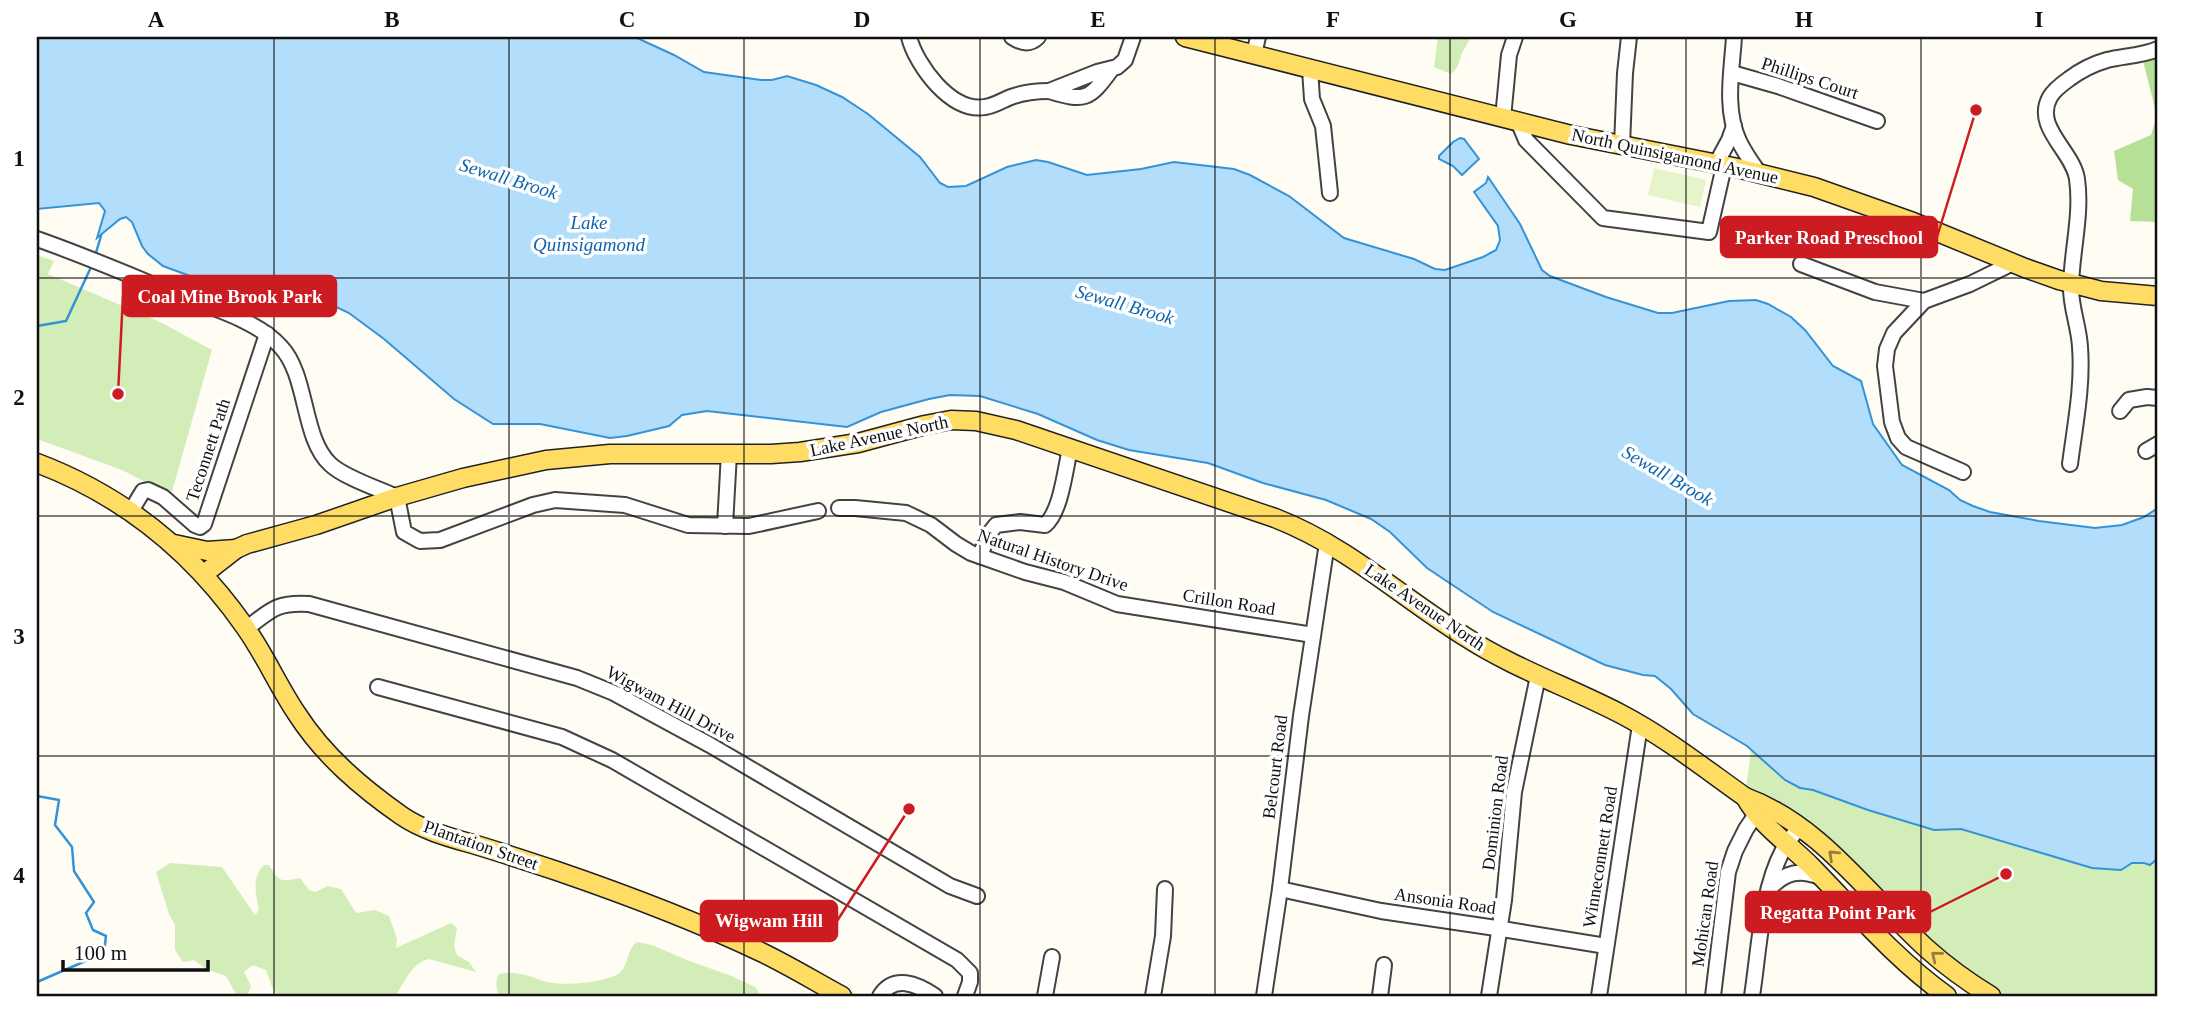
<svg xmlns="http://www.w3.org/2000/svg" width="2195" height="1033" font-family="Georgia,serif">
  <style>
    .green { fill: #d3edb8 }
    .forest { fill: #b6e096 }
    .pitch { fill: #e5f4cb }
    .water { fill: #b3defb; stroke: #3493d8; stroke-width: 2 }
    .lines { fill: none; stroke-linecap: round; stroke-linejoin: round }
    .stream { stroke: #3493d8; stroke-width: 2.5 }
    .minor-casing { stroke: #434343; stroke-width: 18 }
    .major-casing { stroke: #212121; stroke-width: 21 }
    .minor { stroke: #fff; stroke-width: 14 }
    .major { stroke: #ffdc63; stroke-width: 18 }
    .oneway { stroke: #93803e }
    .grid { fill: none; stroke: #101010; stroke-width: 2; stroke-opacity: 0.55 }
    .labels { text-anchor: middle; stroke-width: 7; stroke-linejoin: round; paint-order: stroke }
    .street-label { font-size: 18px; fill: #101010; stroke: #fff }
    .water-label { font-size: 19px; font-style: italic; fill: #0e64ad; stroke: #fff }
    .leader { fill: none; stroke: #cc1c21; stroke-width: 2.5 }
    .callout-dot { fill: #cc1c21; stroke: #fff; stroke-width: 2.5 }
    .callout { fill: #cc1c21; stroke: #cc1c21; stroke-width: 2.5 }
    .callout-label { font-size: 19px; text-anchor: middle; font-weight: bold; fill: #fff }
    .neatline { fill: none; stroke: #101010; stroke-width: 2.5 }
    .grid-label { font-size: 23px; text-anchor: middle; font-weight: bold; fill: #101010 }
  </style>
  <rect width="100%" height="100%" fill="#fffdf3"/>
  <g class="green">
    <path d="M 1438,37 L 1470,37 C 1468,44 1465,47 1462,53 C 1458,62 1460,67 1451,74 L 1434,67 Z"/>
    <path d="M 37,255 L 54,261 L 48,274 L 160,322 L 212,350 L 171,495 L 122,470 L 37,439 Z"/>
    <path d="M 1751,749 L 1785,780 L 1800,788 L 1813,790 L 1868,810 L 1934,830 L 1961,829 L 2121,870 C 2131,863 2139,861 2150,865 L 2158,858 L 2158,996 L 1991,996 L 1857,878 L 1745,797 Z"/>
    <path d="M 170,863 L 222,867 L 255,915 L 259,910 C 256,894 251,878 264,865 L 269,865 C 279,882 281,882 300,878 L 309,890 L 315,892 L 328,886 L 341,889 L 356,913 L 375,910 L 389,916 L 397,939 L 396,948 L 451,923 L 457,928 L 454,946 L 457,955 L 469,962 L 476,972 L 429,959 C 411,963 405,983 395,996 L 278,996 L 272,987 L 266,970 L 253,965 L 244,972 L 251,986 L 247,996 L 236,994 L 226,976 L 206,969 L 194,960 L 183,962 L 175,950 L 175,925 L 169,914 L 156,872 Z"/>
    <path d="M 637,942 L 652,945 L 687,960 L 734,977 L 755,987 L 761,996 L 499,996 C 496,989 495,981 499,974 C 517,970 530,977 547,982 C 564,986 603,983 618,974 C 630,966 626,949 637,942 Z"/>
  </g>
  <path class="forest" d="M 2158,55 L 2158,222 L 2130,221 L 2133,189 L 2118,180 L 2114,151 L 2151,135 L 2157,116 L 2142,57 Z"/>
  <path class="pitch" d="M 1654,168 L 1706,180 L 1700,207 L 1648,195 Z"/>
  <g class="water">
    <path d="M 37,37 L 635,37 L 674,55 L 704,72 L 761,80 L 772,80 L 787,76 L 816,85 L 842,97 L 868,114 L 920,157 L 940,183 L 948,187 L 966,186 L 1007,167 L 1036,160 L 1048,162 L 1087,175 L 1141,169 L 1174,162 L 1234,169 L 1250,175 L 1289,196 L 1344,238 L 1414,259 L 1435,269 L 1445,270 L 1483,257 L 1496,250 L 1500,240 L 1498,226 L 1474,192 L 1486,183 L 1488,177 L 1520,224 L 1542,270 L 1550,276 L 1606,297 L 1658,313 L 1672,313 L 1729,301 L 1756,300 L 1768,304 L 1791,317 L 1805,330 L 1833,366 L 1861,381 L 1873,424 L 1902,465 L 1949,490 L 1960,500 L 1973,506 L 1990,512 L 2039,521 L 2095,528 L 2122,525 L 2144,517 L 2158,508 L 2158,858 L 2150,865 L 2144,863 L 2132,863 L 2121,870 L 2092,868 L 1961,829 L 1934,830 L 1868,810 L 1813,790 L 1800,788 L 1785,780 L 1747,746 L 1693,714 L 1671,689 L 1655,676 L 1643,675 L 1605,665 L 1493,612 L 1427,568 L 1390,532 L 1371,519 L 1326,500 L 1263,483 L 1208,463 L 1129,450 L 1097,440 L 1038,414 L 980,396 L 950,395 L 929,399 L 881,412 L 847,427 L 707,411 L 682,415 L 669,426 L 627,436 L 610,438 L 540,424 L 493,424 L 454,399 L 384,339 L 349,313 L 320,299 L 284,288 L 263,285 L 219,285 L 201,280 L 163,266 L 148,254 L 142,246 L 132,222 L 126,217 L 120,219 L 97,238 L 105,211 L 99,203 L 37,209 Z"/>
    <path d="M 1460,138 L 1464,139 L 1479,159 L 1462,175 L 1453,166 L 1439,159 L 1439,156 L 1453,142 Z"/>
  </g>
  <g class="lines">
    <g class="stream">
      <path d="M 95,256 L 101,236"/>
      <path d="M 37,326 L 66,321 L 92,265"/>
      <path d="M 37,796 L 59,800 L 55,825 L 72,847 L 74,871 L 94,902 L 86,913 L 93,930 L 106,936 L 104,953 L 37,982"/>
    </g>
    <g class="minor-casing">
      <g id="minor">
        <path d="M 909,37 C 916,65 951,113 985,107 C 994,106 1003,100 1011,97 C 1024,92 1035,91 1049,91"/>
        <path d="M 1012,37 C 1021,43 1030,45 1038,37"/>
        <path d="M 1734,37 C 1732,70 1724,109 1739,141 C 1744,152 1752,163 1759,173"/>
        <path d="M 1254,54 L 1258,37"/>
        <path d="M 1310,69 L 1312,99 L 1323,126 L 1330,193"/>
        <path d="M 1111,70 C 1089,100 1085,102 1049,91 L 1097,72 L 1117,67 L 1125,60 L 1133,37"/>
        <path d="M 1732,73 L 1778,86 L 1877,121"/>
        <path d="M 1503,118 L 1509,55 L 1515,37"/>
        <path d="M 1518,121 L 1526,140 L 1603,218 L 1709,232 L 1724,166"/>
        <path d="M 1622,145 L 1625,73 L 1629,37"/>
        <path d="M 1716,164 L 1729,140 L 1734,126"/>
        <path d="M 37,239 C 83,255 127,274 171,292 C 206,306 256,319 281,347 C 308,376 302,438 330,464 C 343,477 379,489 397,497 L 404,532 L 420,541 L 440,540 L 533,505 L 555,500 L 625,505 L 688,525 L 749,526 L 818,511"/>
        <path d="M 1801,264 L 1875,292 L 1924,301"/>
        <path d="M 2120,411 L 2129,400 L 2147,397 L 2158,398"/>
        <path d="M 2146,451 L 2158,444"/>
        <path d="M 2070,464 C 2075,425 2083,386 2080,347 C 2079,326 2070,306 2071,285 C 2072,250 2082,214 2077,179 C 2073,151 2033,127 2050,97 C 2054,90 2062,84 2069,79 C 2081,70 2093,64 2107,60 C 2124,56 2141,56 2158,49"/>
        <path d="M 1963,472 L 1906,447 L 1898,438 L 1892,422 L 1885,366 L 1887,349 L 1894,333 L 1924,301 L 1970,284 L 2013,263"/>
        <path d="M 839,508 L 855,508 L 906,513 L 931,525 L 956,544 L 971,553 L 1025,572 L 1064,582 L 1117,604 L 1313,635"/>
        <path d="M 131,511 L 143,491 L 148,490 L 163,497 L 195,525 L 200,527 L 204,524 L 267,334"/>
        <path d="M 725,526 L 729,453"/>
        <path d="M 980,556 L 988,535 L 996,525 L 1020,522 L 1045,525 C 1061,512 1065,470 1070,449"/>
        <path d="M 246,629 C 271,610 276,602 309,604 L 577,678 L 614,693 L 710,745 L 950,886 L 977,896"/>
        <path d="M 378,687 L 562,737 L 612,760 L 957,960 L 970,973 L 970,982 L 965,996"/>
        <path d="M 1770,888 C 1786,872 1799,869 1820,877"/>
        <path d="M 1280,889 L 1381,911 L 1496,928 L 1606,946"/>
        <path d="M 880,996 C 894,974 917,984 935,996"/>
        <path d="M 1045,996 L 1052,957"/>
        <path d="M 1153,996 L 1163,936 L 1165,889"/>
        <path d="M 1264,996 L 1280,889 L 1301,716 L 1327,543"/>
        <path d="M 1380,996 L 1384,965"/>
        <path d="M 1489,996 L 1504,900 L 1514,792 L 1538,676"/>
        <path d="M 1599,996 L 1640,725"/>
        <path d="M 1713,996 L 1728,872 L 1735,851 L 1746,829 L 1761,807"/>
        <path d="M 1752,996 C 1759,951 1761,891 1783,850 C 1787,842 1793,835 1799,828"/>
      </g>
    </g>
    <g class="major-casing">
      <g id="major">
        <path d="M 1185,37 L 1571,135 L 1733,167 L 1814,187 L 1913,222 L 2025,268 L 2059,280 L 2101,291 L 2158,296"/>
        <path d="M 37,463 C 124,496 192,551 245,627 C 265,655 278,686 297,714 C 324,756 362,788 402,816 C 424,831 452,838 476,845 C 503,853 530,862 557,871 C 627,895 696,921 763,953 C 790,966 816,982 842,996"/>
        <path d="M 174,544 L 207,551 L 236,549"/>
        <path d="M 204,574 L 236,549 L 247,544 L 316,525 L 397,497 L 463,478 L 546,460 L 610,454 L 771,454 L 800,452 L 858,443 L 925,425 L 951,420 L 976,421 L 1016,430 L 1275,518 C 1349,547 1398,595 1464,636 C 1513,668 1569,687 1621,714 C 1665,737 1704,768 1745,797 C 1821,825 1868,895 1926,948 C 1946,966 1968,982 1991,996"/>
        <path d="M 1745,797 C 1761,826 1788,843 1811,866 C 1855,911 1896,960 1947,996"/>
      </g>
    </g>
    <use href="#minor" class="minor"/>
    <use href="#major" class="major"/>
  </g>
  <defs><path id="oneway-chevron" d="M-2-3.5L2.5 0L-2 3.5" fill="none" stroke-width="1.6" stroke-linecap="round" stroke-linejoin="round" transform="scale(1.75)"/></defs>
  <g class="oneway">
    <use href="#oneway-chevron" transform="translate(1833 855) rotate(-137)"/>
    <use href="#oneway-chevron" transform="translate(1936 956) rotate(-141)"/>
  </g>
  <path class="grid" d="M 274,37 L 274,996M 509,37 L 509,996M 744,37 L 744,996M 980,37 L 980,996M 1215,37 L 1215,996M 1450,37 L 1450,996M 1686,37 L 1686,996M 1921,37 L 1921,996M 37,278 L 2158,278M 37,516 L 2158,516M 37,756 L 2158,756"/>
  <g class="labels">
    <g class="street-label">
      <text transform="translate(1810 78) rotate(18)" y="6">Phillips Court</text>
      <text transform="translate(1675 156) rotate(12)" y="6">North Quinsigamond Avenue</text>
      <text transform="translate(879 436) rotate(-12)" y="6">Lake Avenue North</text>
      <text transform="translate(208 450) rotate(-72)" y="6">Teconnett Path</text>
      <text transform="translate(1053 560) rotate(19)" y="6">Natural History Drive</text>
      <text transform="translate(1229 602) rotate(9)" y="6">Crillon Road</text>
      <text transform="translate(1425 607) rotate(34)" y="6">Lake Avenue North</text>
      <text transform="translate(671 704) rotate(28)" y="6">Wigwam Hill Drive</text>
      <text transform="translate(1275 767) rotate(-83)" y="6">Belcourt Road</text>
      <text transform="translate(1495 813) rotate(-83)" y="6">Dominion Road</text>
      <text transform="translate(481 845) rotate(19)" y="6">Plantation Street</text>
      <text transform="translate(1600 857) rotate(-81)" y="6">Winneconnett Road</text>
      <text transform="translate(1445 901) rotate(8)" y="6">Ansonia Road</text>
      <text transform="translate(1705 914) rotate(-82)" y="6">Mohican Road</text>
    </g>
    <g class="water-label">
      <text transform="translate(509 178) rotate(17)" y="7">Sewall Brook</text>
      <text x="589" y="229">Lake<tspan x="589" dy="22">Quinsigamond</tspan></text>
      <text transform="translate(1125 304) rotate(16)" y="7">Sewall Brook</text>
      <text transform="translate(1668 475) rotate(30)" y="7">Sewall Brook</text>
    </g>
  </g>
  <path class="leader" d="M1976 110L1937 237M118 394L123 296M2006 874L1930 912M909 809L837 921"/>
  <g class="callout-dot">
    <circle cx="1976" cy="110" r="7"/>
    <circle cx="118" cy="394" r="7"/>
    <circle cx="2006" cy="874" r="7"/>
    <circle cx="909" cy="809" r="7"/>
  </g>
  <g class="callout">
    <rect x="1721" y="217" width="216" height="40" rx="7"/>
    <rect x="123" y="276" width="213" height="40" rx="7"/>
    <rect x="1746" y="892" width="184" height="40" rx="7"/>
    <rect x="701" y="901" width="136" height="40" rx="7"/>
  </g>
  <g class="callout-label">
    <text x="1829" y="244">Parker Road Preschool</text>
    <text x="230" y="303">Coal Mine Brook Park</text>
    <text x="1838" y="919">Regatta Point Park</text>
    <text x="769" y="927">Wigwam Hill</text>
  </g>
  <rect width="2195" height="1033" fill="none" stroke="#ffffff" stroke-width="77"/>
  <path d="M63 960v10h145v-10" fill="none" stroke="#101010" stroke-width="3.5"/>
  <text x="74" y="960" font-size="21" fill="#101010" stroke="#ffffff" stroke-width="5" paint-order="stroke">100 m</text>
  <rect x="38" y="38" width="2118" height="957" class="neatline"/>
  <g class="grid-label">
    <text x="156" y="27">A</text>
    <text x="392" y="27">B</text>
    <text x="627" y="27">C</text>
    <text x="862" y="27">D</text>
    <text x="1098" y="27">E</text>
    <text x="1333" y="27">F</text>
    <text x="1568" y="27">G</text>
    <text x="1804" y="27">H</text>
    <text x="2039" y="27">I</text>
    <text x="19" y="166">1</text>
    <text x="19" y="405">2</text>
    <text x="19" y="644">3</text>
    <text x="19" y="883">4</text>
  </g>
</svg>
